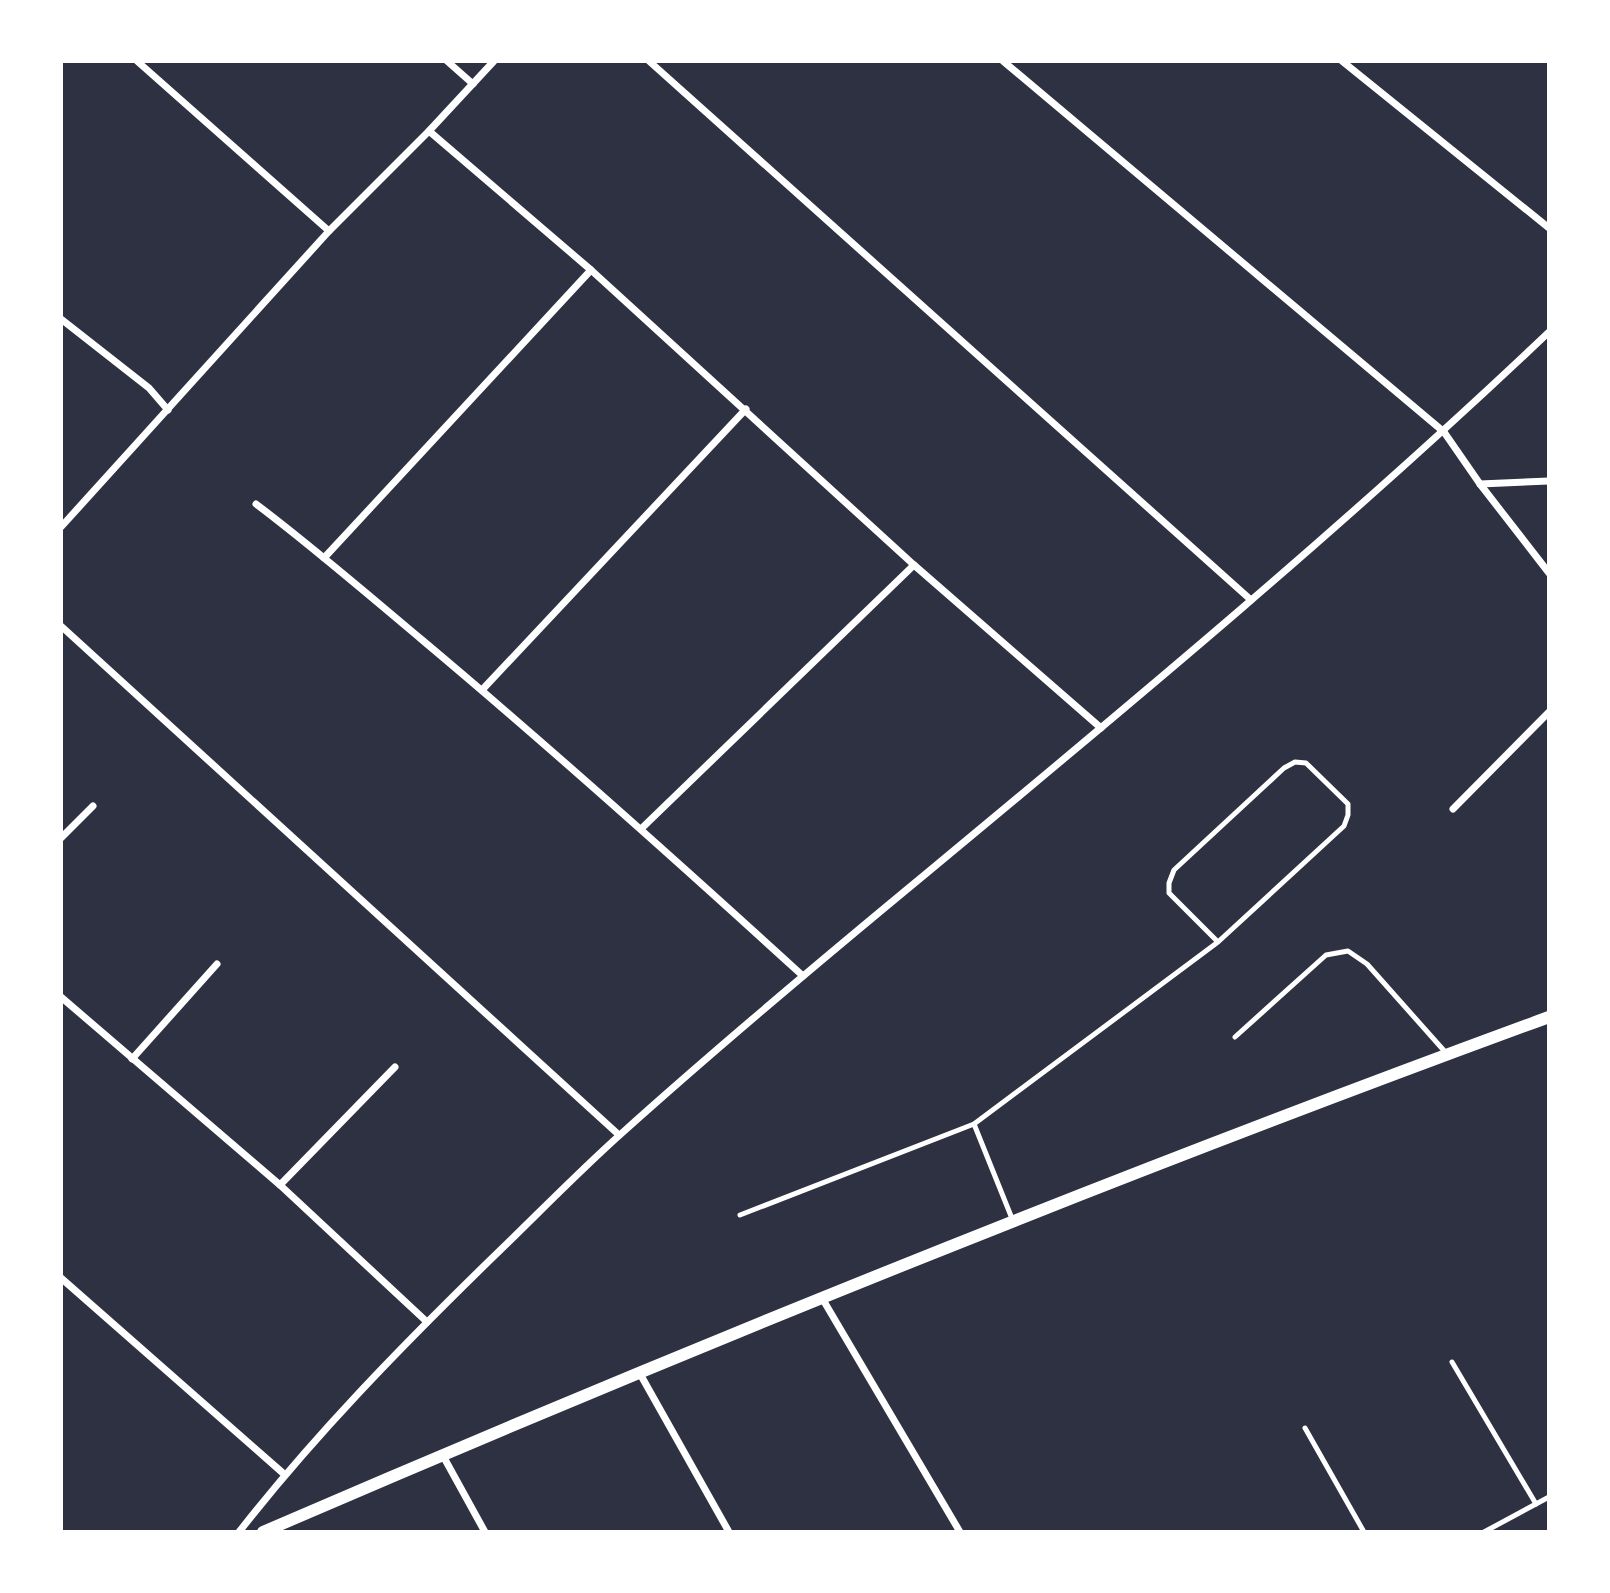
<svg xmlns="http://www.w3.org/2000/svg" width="1610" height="1593" font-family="'Source Sans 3',sans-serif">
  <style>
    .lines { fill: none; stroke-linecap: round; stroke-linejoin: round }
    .service { stroke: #fff; stroke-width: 5 }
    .minor { stroke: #fff; stroke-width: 7 }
    .tertiary { stroke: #fff; stroke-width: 12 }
  </style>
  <rect width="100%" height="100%" fill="#2d3142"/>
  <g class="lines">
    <g class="service">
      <path d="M 1235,1037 L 1326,955 L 1348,951 L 1367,964 L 1447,1054"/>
      <path d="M 740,1215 L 974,1124"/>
      <path d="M 1013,1221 L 974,1124 L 1218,942 L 1344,826 L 1348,815 L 1348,804 L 1306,763 L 1295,762 L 1284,768 L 1174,870 L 1169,883 L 1169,893 L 1218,942"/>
      <path d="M 1452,1362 L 1536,1504"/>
      <path d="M 1305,1428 L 1364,1532"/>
      <path d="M 1484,1532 L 1549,1497"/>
    </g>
    <g class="minor">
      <path d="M 137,61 L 329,231"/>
      <path d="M 447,61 L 473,84"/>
      <path d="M 649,61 L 1251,600"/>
      <path d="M 1003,61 L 1444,432 L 1480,484 L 1549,573"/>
      <path d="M 1342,61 L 1549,228"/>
      <path d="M 429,131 L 591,270 L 914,565 L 1101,728"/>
      <path d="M 61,319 L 149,388 L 168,410"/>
      <path d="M 1480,484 L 1549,481"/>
      <path d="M 256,504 C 313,547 366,593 421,639 C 551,748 677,861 803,976"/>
      <path d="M 61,527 L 329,231 L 429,131 L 494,61"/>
      <path d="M 324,558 L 591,270"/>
      <path d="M 61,626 L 619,1135"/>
      <path d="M 482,690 L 746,409"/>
      <path d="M 1453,809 L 1549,712"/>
      <path d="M 642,828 L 914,565"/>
      <path d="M 61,838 L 93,806"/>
      <path d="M 61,997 L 280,1185 L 427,1322"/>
      <path d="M 132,1059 L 217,964"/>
      <path d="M 280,1185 L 395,1067"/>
      <path d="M 61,1278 L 284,1474"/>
      <path d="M 822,1298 L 960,1532"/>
      <path d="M 639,1372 L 729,1532"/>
      <path d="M 442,1454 L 485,1532"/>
      <path d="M 239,1532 C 314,1436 400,1348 487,1263 C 532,1220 576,1174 622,1133 C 722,1043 825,957 928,872 C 1139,697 1350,521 1549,332"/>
    </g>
    <path class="tertiary" d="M 263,1532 C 687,1349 1115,1176 1549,1017"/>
  </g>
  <rect width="1610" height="1593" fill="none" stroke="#ffffff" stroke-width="126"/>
</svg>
